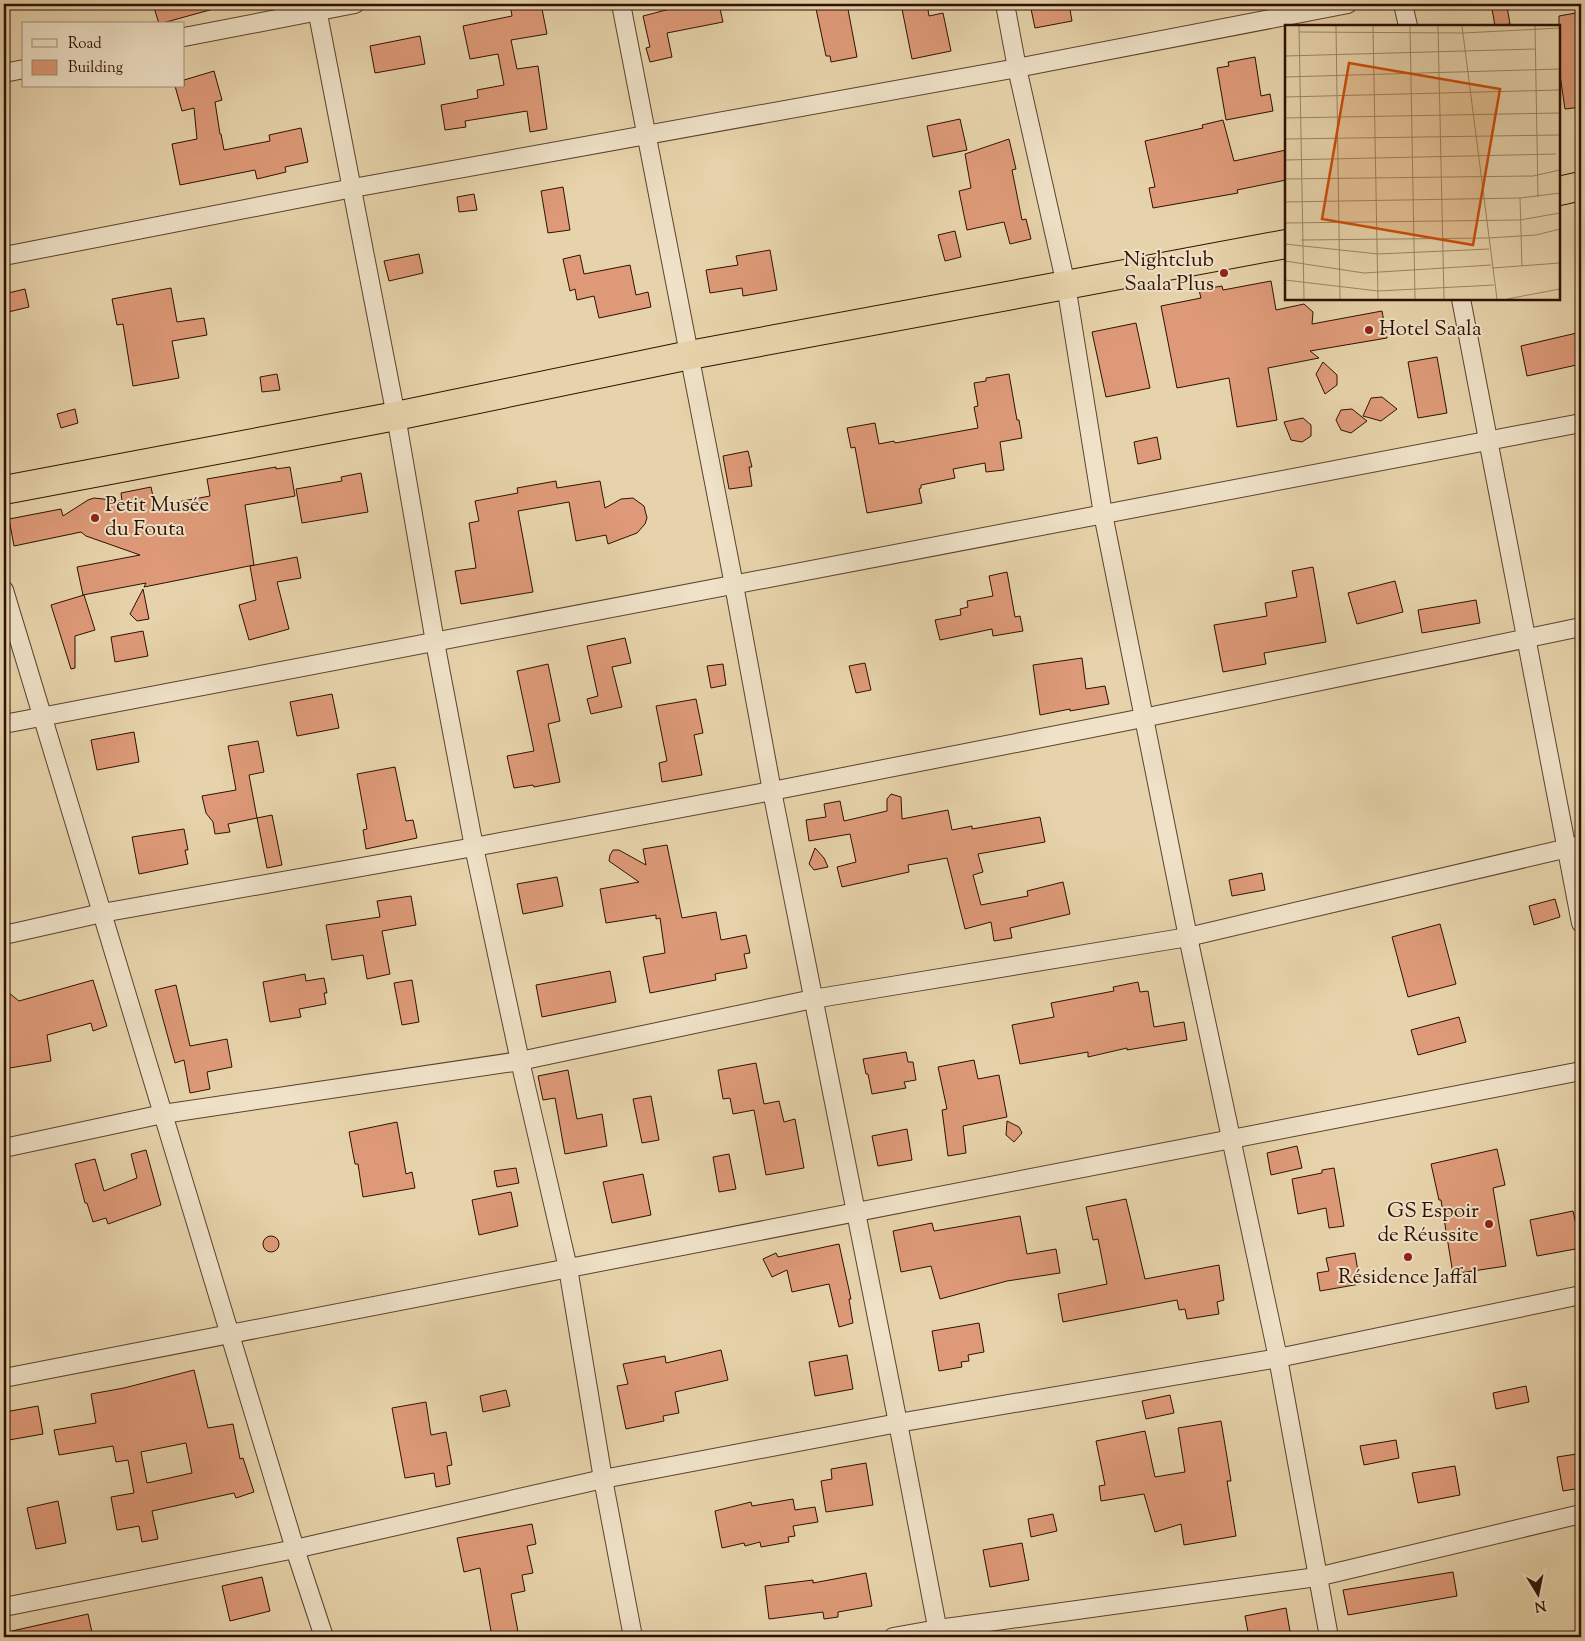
<svg xmlns="http://www.w3.org/2000/svg" width="1585" height="1641" viewBox="0 0 1585 1641" font-family="'Sorts Mill Goudy',serif">
<style>
.building{fill:#de9a78;stroke:#2f1002;fill-rule:evenodd}
.lines{fill:none;stroke-linecap:round;stroke-linejoin:round}
.street-casing{stroke:#5d412c;stroke-width:20}
.highway-casing{stroke:#2f1002;stroke-width:30}
.street{stroke:#efe2c8;stroke-width:18}
.highway{stroke:#e7d3ab;stroke-width:28}
.poi-dot{fill:#8f2418;stroke:#efe2c8;stroke-width:2}
.labels{text-anchor:middle;dominant-baseline:central;stroke-width:4;stroke-linejoin:round;paint-order:stroke}
.poi-label{font-size:21px;fill:#2f1002;stroke:#efe2c8;text-anchor:end}
.inset-road{fill:none;stroke:#9d8567;stroke-width:1}
.view{fill:#cc4e0a;fill-opacity:0.15;stroke:#cc4e0a;stroke-width:2.5}
.inset-edge{fill:none;stroke:#2f1002;stroke-width:2.5}
</style>
<rect width="100%" height="100%" fill="#e7d3ab"/>
<filter id="stains"><feTurbulence type="fractalNoise" baseFrequency=".004" numOctaves="4"/><feColorMatrix values="0 0 0 0 .2 0 0 0 0 .09 0 0 0 0 .02 0 0 0 .5 -.17"/></filter>
<radialGradient id="worn" r=".72"><stop offset=".6" stop-color="#630" stop-opacity="0"/><stop offset="1" stop-color="#630" stop-opacity=".3"/></radialGradient>
<g class="building">
<polygon points="153,4 217,4 217,8 159,24"/>
<polygon points="510,4 541,4 547,34 511,40 517,69 538,66 547,129 530,132 527,111 465,121 466,127 445,130 441,105 478,98 477,90 504,85 498,54 470,59 463,26 512,16"/>
<polygon points="668,4 719,4 723,22 667,33 672,57 650,62 646,48 650,47 643,16 670,9"/>
<polygon points="815,4 847,4 857,57 831,62 830,56 826,56"/>
<polygon points="901,4 927,4 929,16 943,13 951,51 912,59"/>
<polygon points="1030,4 1069,4 1072,21 1035,28"/>
<polygon points="1507,7 1510,24 1495,26 1492,9"/>
<polygon points="1581,12 1581,68 1577,70 1581,107 1565,109 1559,68 1559,16"/>
<polygon points="420,36 425,64 375,73 370,46"/>
<polygon points="1255,57 1261,96 1270,94 1273,111 1226,120 1217,68 1229,66 1228,62"/>
<polygon points="214,71 222,100 215,102 220,134 221,134 224,150 270,141 269,135 301,128 308,162 285,167 286,172 257,179 255,170 180,185 172,144 197,139 194,108 182,111 175,86 184,86 184,80"/>
<polygon points="960,119 967,150 933,157 927,126"/>
<polygon points="1223,120 1234,161 1286,150 1286,180 1237,190 1238,193 1153,208 1149,188 1155,187 1145,141 1203,128 1202,125"/>
<polygon points="1009,139 1016,169 1012,170 1022,220 1026,219 1031,239 1010,244 1004,222 967,230 959,191 971,188 965,154"/>
<polygon points="563,187 570,230 548,233 541,191"/>
<polygon points="474,194 477,210 459,212 457,197"/>
<polygon points="955,231 961,257 945,261 938,235"/>
<polygon points="770,250 777,290 743,296 742,288 710,293 706,270 738,265 736,256"/>
<polygon points="419,254 423,273 389,281 384,261"/>
<polygon points="580,255 584,274 630,265 636,295 648,292 651,307 599,318 594,296 577,300 575,289 570,291 563,259"/>
<polygon points="1271,281 1276,310 1304,304 1313,312 1312,324 1382,311 1387,338 1310,351 1319,358 1268,368 1277,420 1237,427 1229,378 1177,388 1161,306 1201,298 1199,290 1222,286 1223,290"/>
<polygon points="171,288 177,322 204,318 207,335 172,341 179,378 133,386 123,324 117,325 112,299"/>
<polygon points="25,289 29,307 4,313 4,294"/>
<polygon points="1136,323 1150,388 1106,397 1092,332"/>
<polygon points="1581,332 1581,364 1527,376 1521,346"/>
<polygon points="1437,357 1447,413 1418,418 1408,362"/>
<polygon points="1323,362 1337,375 1337,385 1325,394 1316,374"/>
<polygon points="277,374 280,390 262,392 260,377"/>
<polygon points="1009,374 1017,420 1019,420 1022,438 1000,442 1004,470 986,472 985,463 953,469 955,478 921,485 921,488 919,489 922,503 867,513 855,447 851,448 847,428 875,423 879,444 894,441 895,443 978,428 974,407 978,406 974,383 986,381 986,378"/>
<polygon points="1382,397 1397,409 1381,421 1363,416 1371,398"/>
<polygon points="75,409 78,423 61,428 57,414"/>
<polygon points="1352,409 1367,421 1351,433 1341,430 1336,420 1341,410"/>
<polygon points="1303,418 1311,425 1311,436 1302,442 1291,440 1284,422"/>
<polygon points="1157,437 1161,459 1138,464 1134,442"/>
<polygon points="748,451 752,467 749,467 752,486 729,489 723,456"/>
<polygon points="276,467 276,469 290,467 295,496 245,505 254,565 144,587 146,583 83,595 77,567 140,555 86,536 81,532 14,546 9,519 61,509 63,516 88,500 94,498 122,501 121,493 151,487 155,506 210,496 207,479"/>
<polygon points="361,473 368,512 302,523 296,489 342,481 341,477"/>
<polygon points="556,481 557,488 600,481 605,508 621,499 633,498 644,506 647,518 645,524 637,533 608,544 606,535 576,541 569,502 518,511 533,592 461,604 455,571 476,568 469,523 479,521 475,501 518,493 517,488"/>
<polygon points="297,557 301,578 277,582 289,629 249,640 239,605 256,600 250,566"/>
<polygon points="1313,567 1326,642 1264,653 1266,664 1223,672 1214,625 1267,616 1265,603 1297,597 1292,571"/>
<polygon points="1007,572 1015,617 1020,616 1023,631 993,636 992,629 940,640 935,620 961,615 960,609 968,607 967,601 993,596 989,576"/>
<polygon points="1395,581 1403,612 1357,624 1348,593"/>
<polygon points="143,589 149,619 137,621 130,614"/>
<polygon points="84,595 95,630 75,636 75,668 71,669 51,605"/>
<polygon points="1476,600 1480,623 1422,633 1418,610"/>
<polygon points="143,631 148,656 115,662 111,637"/>
<polygon points="625,638 631,663 612,667 622,707 591,714 587,699 598,696 587,646"/>
<polygon points="1082,658 1086,689 1105,686 1109,704 1070,711 1070,709 1040,715 1033,665"/>
<polygon points="865,663 871,690 856,693 849,666"/>
<polygon points="548,664 560,721 548,724 560,782 534,787 533,785 514,788 507,756 534,751 517,671"/>
<polygon points="723,664 726,685 711,688 707,666"/>
<polygon points="332,694 339,728 297,736 290,702"/>
<polygon points="696,699 703,733 694,735 702,775 662,782 659,763 667,761 656,706"/>
<polygon points="134,732 139,762 97,770 91,740"/>
<polygon points="258,741 264,772 249,775 257,818 272,815 282,865 267,868 257,818 228,824 230,832 215,834 213,822 206,813 202,796 236,790 228,746"/>
<polygon points="395,767 406,821 413,820 417,838 366,849 363,830 367,829 357,774"/>
<polygon points="891,794 901,797 902,819 948,810 952,830 972,826 972,829 1040,817 1045,842 978,854 983,872 973,875 981,905 1028,896 1027,891 1063,882 1070,914 1010,928 1012,938 994,941 991,922 965,929 947,858 908,865 909,872 842,887 837,867 856,862 850,834 809,841 806,820 826,817 824,804 840,801 844,821 887,811 887,799"/>
<polygon points="184,829 188,850 185,850 188,864 139,874 132,837"/>
<polygon points="667,845 682,918 716,912 721,940 746,935 750,953 744,954 747,968 715,974 716,980 650,993 643,957 665,953 660,918 656,919 656,915 606,923 600,889 639,882 609,861 610,855 613,850 619,850 646,865 643,849"/>
<polygon points="815,848 824,858 828,867 814,870 809,864"/>
<polygon points="1262,873 1265,890 1232,896 1229,880"/>
<polygon points="557,877 563,906 523,914 517,884"/>
<polygon points="411,896 416,925 382,931 390,974 367,979 363,955 332,960 326,925 380,917 377,901"/>
<polygon points="1555,899 1560,917 1534,925 1529,906"/>
<polygon points="1440,924 1456,984 1408,997 1392,937"/>
<polygon points="610,971 616,1002 542,1017 536,985"/>
<polygon points="305,974 306,981 324,978 327,993 324,993 326,1004 299,1009 301,1017 270,1022 263,982"/>
<polygon points="93,980 107,1026 93,1031 91,1023 47,1035 51,1061 4,1069 4,989 19,1001"/>
<polygon points="412,980 419,1022 402,1025 394,983"/>
<polygon points="1138,982 1140,992 1148,991 1154,1027 1184,1022 1187,1040 1127,1050 1127,1048 1088,1057 1088,1052 1020,1064 1012,1025 1054,1017 1051,1003 1114,991 1113,987"/>
<polygon points="176,985 190,1046 227,1039 232,1067 207,1072 210,1089 190,1093 184,1060 175,1063 155,990"/>
<polygon points="1459,1017 1466,1042 1418,1055 1411,1030"/>
<polygon points="906,1052 908,1062 913,1062 916,1080 904,1082 906,1088 872,1094 868,1074 866,1074 863,1059"/>
<polygon points="974,1060 978,1079 999,1075 1007,1117 963,1126 966,1153 948,1156 942,1110 947,1109 938,1067"/>
<polygon points="756,1063 764,1104 779,1101 784,1122 795,1119 804,1168 766,1175 754,1110 733,1114 730,1098 723,1099 718,1070"/>
<polygon points="568,1070 577,1119 602,1114 607,1146 565,1154 555,1098 543,1100 538,1076"/>
<polygon points="651,1096 659,1140 642,1143 633,1099"/>
<polygon points="1007,1121 1019,1127 1022,1133 1014,1142 1006,1135"/>
<polygon points="397,1122 406,1174 412,1172 415,1188 363,1197 358,1164 355,1164 349,1132"/>
<polygon points="907,1129 912,1160 878,1166 872,1136"/>
<polygon points="1297,1146 1302,1168 1271,1175 1267,1153"/>
<polygon points="1497,1149 1505,1185 1493,1188 1506,1266 1453,1274 1441,1200 1439,1200 1431,1164"/>
<polygon points="146,1150 161,1205 108,1224 106,1218 93,1222 87,1203 85,1203 75,1164 95,1159 104,1191 137,1178 131,1154"/>
<polygon points="729,1154 736,1189 719,1192 713,1157"/>
<polygon points="516,1168 519,1183 497,1187 494,1171"/>
<polygon points="1334,1168 1344,1226 1329,1228 1326,1208 1298,1214 1292,1179 1322,1173 1322,1170"/>
<polygon points="643,1174 651,1215 612,1223 603,1182"/>
<polygon points="511,1192 518,1226 479,1235 472,1200"/>
<polygon points="1126,1199 1145,1279 1219,1265 1224,1300 1217,1302 1219,1314 1187,1319 1185,1309 1179,1310 1177,1300 1063,1322 1058,1294 1107,1284 1098,1239 1093,1240 1086,1207"/>
<polygon points="1573,1211 1581,1248 1537,1256 1530,1220"/>
<polygon points="1020,1216 1027,1254 1056,1249 1060,1273 1007,1281 940,1299 931,1266 901,1272 893,1231 932,1223 934,1231"/>
<circle cx="271" cy="1244" r="8"/>
<polygon points="839,1244 851,1299 849,1299 853,1323 839,1327 829,1284 792,1292 787,1270 772,1277 763,1259 776,1253 778,1257"/>
<polygon points="1355,1253 1360,1284 1320,1291 1317,1273 1329,1271 1326,1258"/>
<polygon points="979,1323 984,1352 968,1355 969,1361 961,1362 962,1367 939,1371 932,1331"/>
<polygon points="721,1350 728,1380 675,1392 679,1413 663,1416 664,1421 626,1429 617,1386 628,1384 623,1364 665,1356 666,1363"/>
<polygon points="847,1355 853,1389 815,1396 809,1362"/>
<path d="M194,1370l14,58 25,-4 7,35 3,-1 11,34 -18,6 -2,-5 -82,18 6,28 -16,3 -3,-16 -22,4 -6,-33 23,-4 -6,-33 -12,2 -3,-16 -54,9 -5,-25 42,-7 -5,-29 33,-6zM186,1443l6,30 -45,10 -6,-31z"/>
<polygon points="1526,1386 1529,1402 1496,1409 1493,1393"/>
<polygon points="506,1390 510,1406 483,1412 480,1396"/>
<polygon points="1170,1395 1174,1413 1146,1419 1142,1401"/>
<polygon points="426,1402 431,1435 446,1432 452,1465 447,1466 450,1484 436,1487 434,1473 405,1478 392,1408"/>
<polygon points="38,1406 43,1434 9,1440 5,1412"/>
<polygon points="1221,1421 1231,1481 1227,1481 1236,1536 1184,1545 1181,1524 1155,1532 1144,1494 1101,1501 1099,1486 1105,1485 1096,1441 1145,1431 1155,1477 1185,1472 1178,1428"/>
<polygon points="1396,1440 1399,1458 1364,1465 1360,1446"/>
<polygon points="1577,1454 1581,1488 1563,1491 1557,1457"/>
<polygon points="866,1463 873,1505 826,1512 821,1481 832,1479 831,1469"/>
<polygon points="1455,1466 1460,1495 1418,1503 1412,1473"/>
<polygon points="793,1499 795,1510 815,1507 818,1522 793,1526 795,1536 788,1537 789,1542 761,1547 760,1542 745,1546 744,1543 722,1548 715,1511 751,1502 752,1506"/>
<polygon points="58,1501 66,1543 36,1549 27,1508"/>
<polygon points="1053,1514 1057,1531 1031,1537 1028,1519"/>
<polygon points="532,1524 536,1544 527,1546 533,1573 522,1575 525,1591 511,1594 519,1637 492,1637 480,1568 464,1572 457,1538"/>
<polygon points="1022,1543 1029,1580 990,1587 983,1550"/>
<polygon points="1453,1572 1457,1596 1348,1615 1343,1590"/>
<polygon points="866,1573 872,1606 838,1612 838,1617 824,1619 823,1612 769,1619 765,1586 813,1580 813,1583"/>
<polygon points="262,1577 270,1611 230,1621 222,1586"/>
<polygon points="1286,1608 1291,1637 1249,1637 1245,1616"/>
<polygon points="88,1614 93,1637 12,1637 12,1631"/>
</g>
<g class="lines">
<defs>
<g id="street">
<polyline points="316,4 396,416 435,642 474,847 520,1061 568,1268 603,1479 633,1637"/>
<polyline points="621,4 734,585 772,791 898,1423 939,1637"/>
<polyline points="1005,4 1017,68 1066,285 1103,514 1188,937 1278,1358 1329,1637"/>
<polyline points="1403,4 1408,26"/>
<polyline points="184,37 355,4"/>
<polyline points="4,73 24,69"/>
<polyline points="4,256 353,188 1017,68 1348,4"/>
<polyline points="1461,299 1581,923"/>
<polyline points="4,590 295,1549 324,1637"/>
<polyline points="4,724 1581,423"/>
<polyline points="4,935 102,913 474,847 772,791 1143,718 1581,627"/>
<polyline points="4,1148 163,1114 520,1061 813,999 1188,937 1581,845"/>
<polyline points="4,1378 1581,1071"/>
<polyline points="4,1607 295,1549 603,1479 898,1423 1278,1358 1581,1295"/>
<polyline points="893,1637 938,1629 1317,1577 1581,1514"/>
</g>
<g id="highway">
<polyline points="1559,191 1581,186"/>
<polyline points="4,490 396,416 690,355 1286,244"/>
</g>
</defs>
<use href="#street" class="street-casing"/>
<use href="#highway" class="highway-casing"/>
<use href="#street" class="street"/>
<use href="#highway" class="highway"/>
</g>
<g class="poi-dot">
<circle cx="1224" cy="273" r="5"/>
<circle cx="1369" cy="330" r="5"/>
<circle cx="95" cy="518" r="5"/>
<circle cx="1489" cy="1224" r="5"/>
<circle cx="1408" cy="1257" r="5"/>
</g>
<g class="labels">
<g class="poi-label">
<text x="1214" y="261">Nightclub<tspan x="1214" dy="24">Saala Plus</tspan></text>
<text x="1379" y="330" text-anchor="start">Hotel Saala</text>
<text x="105" y="506" text-anchor="start">Petit Musée<tspan x="105" dy="24">du Fouta</tspan></text>
<text x="1479" y="1212">GS Espoir<tspan x="1479" dy="24">de Réussite</tspan></text>
<text x="1408" y="1278" text-anchor="middle">Résidence Jaffal</text>
</g>
</g>
<g transform="translate(1285 25)">
<rect width="275" height="275" fill="#e7d3ab"/>
<path class="inset-road" d="M14,1l5,273M51,1l4,273M88,1l5,273M125,1l5,273M153,1l6,273M177,1l35,273M250,1l3,171M14,7l164,1 97,-5M0,31l250,-7M0,52l275,-8M0,72l275,-7M0,93l275,-5M0,114l275,-4M0,135l271,-6M0,154l248,-3 27,-6M235,173l2,68M0,177l235,-4 40,-5M0,198l235,-3 40,-7M16,215l187,-2 48,-3 24,-6M0,219l93,10 111,-5M0,236l79,12 127,-8M207,243l68,-5M0,255l93,11 116,-6M222,274l53,-10"/>
<path class="view" d="M64,38l151,26 -27,156 -151,-26z"/>
<rect width="275" height="275" class="inset-edge"/>
</g>
<rect width="1585" height="1641" fill="none" stroke="#e7d3ab" stroke-width="20"/>
<rect x="5" y="5" width="1575" height="1631" fill="none" stroke="#2f1002" stroke-width="2.5"/>
<rect x="10" y="10" width="1565" height="1621" fill="none" stroke="#2f1002"/>
<rect x="22" y="22" width="162" height="65" fill="#efe2c8" stroke="#a28e79"/>
<rect x="32" y="39" width="25" height="8" fill="#efe2c8" stroke="#a28e79"/>
<text x="68" y="48" font-size="15" fill="#2f1002">Road</text>
<rect x="32" y="60" width="25" height="15" fill="#de9a78" stroke="#a28e79"/>
<text x="68" y="72" font-size="15" fill="#2f1002">Building</text>
<g transform="translate(1538 1594) rotate(170)" stroke="#efe2c8" stroke-width="4" paint-order="stroke">
<path d="M0-4L9 19L0 12L-9 19Z" fill="#2f1002"/>
<text y="-8" font-size="14" font-weight="bold" text-anchor="middle" fill="#2f1002">N</text>
</g>
<rect width="100%" height="100%" filter="url(#stains)"/>
<rect width="100%" height="100%" fill="url(#worn)"/>
</svg>
